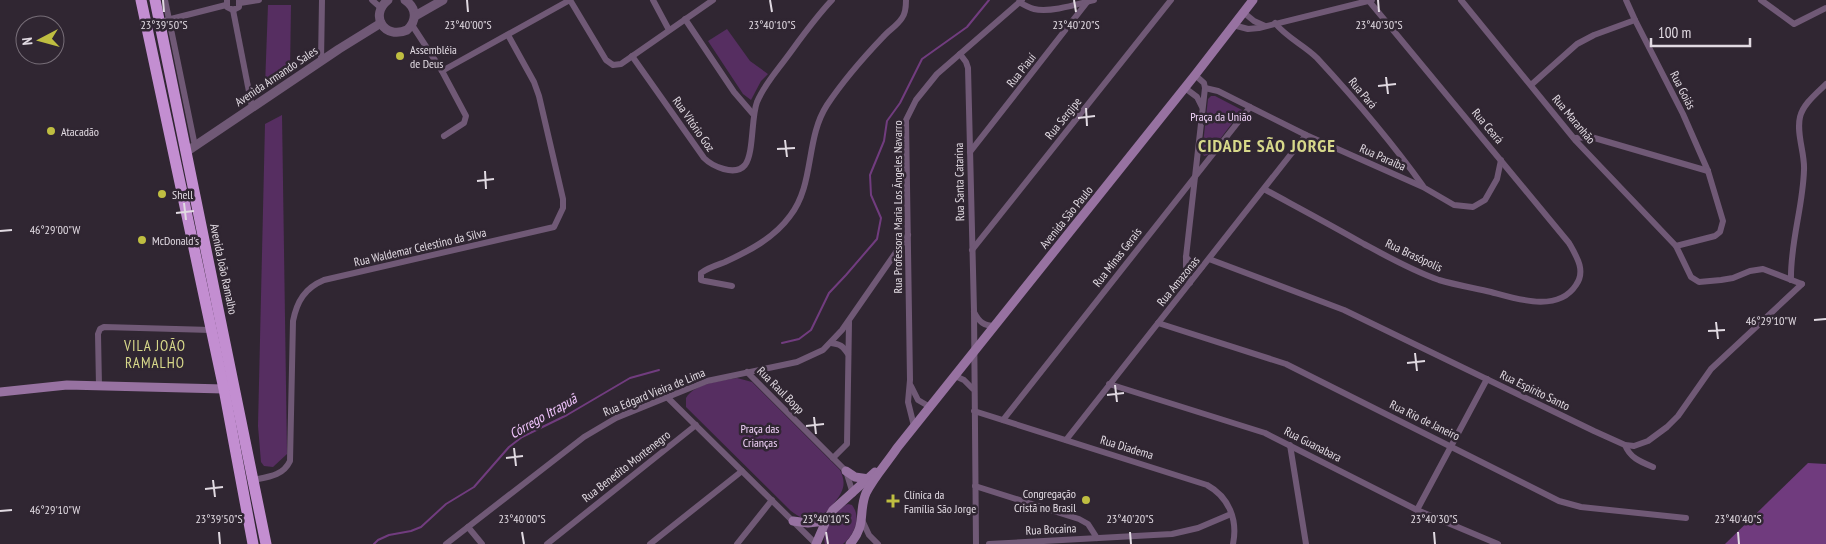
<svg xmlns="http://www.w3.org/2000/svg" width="1826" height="544" viewBox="0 0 1826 544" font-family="'PT Sans Narrow',sans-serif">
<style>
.green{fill:#562e61}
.forest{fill:#703b7e}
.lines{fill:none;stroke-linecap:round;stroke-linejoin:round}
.stream{stroke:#713c7f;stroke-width:2}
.minor{stroke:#705976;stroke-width:6}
.tertiary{stroke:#705976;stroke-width:9}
.secondary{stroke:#9772a1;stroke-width:9}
.trunk{stroke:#c38ed1;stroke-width:11}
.ticks{fill:none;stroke:#e1dae2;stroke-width:2}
.poi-dot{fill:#bfbe41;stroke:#302632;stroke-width:2}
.labels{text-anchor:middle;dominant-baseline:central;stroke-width:5;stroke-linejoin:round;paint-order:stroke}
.poi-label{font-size:12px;fill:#e1dae2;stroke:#302632;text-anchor:start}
.street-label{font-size:12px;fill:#e1dae2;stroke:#302632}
.park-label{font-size:12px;fill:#f2d4fa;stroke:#302632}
.water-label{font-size:14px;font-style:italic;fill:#f3c6ff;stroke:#302632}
.quarter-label{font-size:15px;letter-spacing:1px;fill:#d7d88a;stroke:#302632}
.district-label{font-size:18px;font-weight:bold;letter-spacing:1px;fill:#d7d88a;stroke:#302632}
.ticks-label{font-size:12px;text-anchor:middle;fill:#e1dae2;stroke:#302632;stroke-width:5;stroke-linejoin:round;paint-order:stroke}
</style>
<rect width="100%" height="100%" fill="#302632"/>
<g class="green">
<polygon points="268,5 291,5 290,71 265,86"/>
<polygon points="727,29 750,61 768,74 761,81 751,100 743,94 708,41"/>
<polygon points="1211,96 1215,96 1242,110 1208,155 1204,156 1202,153 1208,99"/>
<polygon points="282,115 287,454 273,467 264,466 261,462 258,426 265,124"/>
<path d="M737,378l15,4 88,88c7,14 3,22 -6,33 -14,17 -24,23 -43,8l-105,-104v-9c9,-15 35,-17 51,-20z"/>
<path d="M848,504l4,1c10,13 2,30 -9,39h-18c-4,-13 11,-35 23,-40z"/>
</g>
<polygon class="forest" points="1808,463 1826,464 1826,544 1725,544"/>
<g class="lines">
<g class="stream">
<polyline points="782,343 799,339 811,330 829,293 846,275 877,239 881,218 871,195 870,175 884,141 887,121 900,103 922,59 967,27 989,0"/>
<polyline points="374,544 378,540 389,535 411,531 421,527 446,504 474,487 509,447 522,437 567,415 630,378 659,370"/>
</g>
<g class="minor">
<polyline points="165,0 195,146"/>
<polyline points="227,0 227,7 233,10 239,7 239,0"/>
<polyline points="372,0 381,8"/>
<polyline points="570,0 606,60 613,65 621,64 713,0"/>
<polyline points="653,0 669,30"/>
<polyline points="1461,0 1576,141 1676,246 1691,277 1699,282 1721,280 1733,278 1750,271 1763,269 1802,284"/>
<polyline points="1626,0 1635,20 1683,114 1708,171 1723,221 1720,232 1715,236 1676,246"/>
<polyline points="1761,0 1794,24 1826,8"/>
<path d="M1019,2c5,3 10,6 15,7 16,4 44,-5 60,-9"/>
<polyline points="240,3 259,0"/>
<polyline points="233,10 252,107"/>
<polyline points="1243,12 1254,21 1265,26"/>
<polyline points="685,19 734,92 753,114"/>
<polyline points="167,20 226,5"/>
<path d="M1275,23c12,15 29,22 42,35 37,40 74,83 106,128"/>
<polyline points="412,25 442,71 466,116 464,123 444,136"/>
<polyline points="1233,25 1248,29 1259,28 1372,0"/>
<polyline points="960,54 966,62 968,68 974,311 976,544"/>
<path d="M632,56l72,102c8,8 31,19 41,7 9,-12 6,-47 12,-63 7,-17 19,-30 30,-45 14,-19 28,-39 45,-57"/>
<polyline points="321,61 322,0"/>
<polyline points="442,71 570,0"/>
<polyline points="1531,85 1577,44 1594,35 1635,20"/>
<polyline points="1185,88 1197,97 1202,107"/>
<polyline points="1205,88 1218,91 1306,135 1423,187 1454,205 1473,207 1485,200 1497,179 1501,160"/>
<polyline points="1575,138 1591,137 1708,171"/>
<polyline points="970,152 1088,1"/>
<path d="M1264,189c33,18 67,36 100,55 24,13 49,27 75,36 17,5 35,8 52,12 26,7 67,21 85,-7 10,-14 1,-28 -7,-42l-200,-242"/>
<polyline points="972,250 1171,0"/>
<polyline points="1186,257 1192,264 1202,267"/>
<polyline points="1209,259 1344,310 1594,431 1625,445 1634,446 1648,441 1667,427 1678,416 1711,369 1802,284"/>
<path d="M1791,280c-1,-37 12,-73 13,-110 1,-17 -8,-36 -4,-53 3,-13 17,-24 26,-33"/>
<polyline points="1190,283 1186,268 1186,257 1205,88 1204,83 1195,75"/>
<path d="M732,286l-27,-5 -4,-1v-7c6,-5 16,-8 24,-11 24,-11 49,-24 65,-46 25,-32 15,-77 37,-111 16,-24 36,-47 56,-68 6,-7 14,-11 19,-19 4,-5 4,-12 4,-18"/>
<path d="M974,312c5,10 10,14 21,14"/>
<polyline points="1158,323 1286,364 1559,501 1581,507 1686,518"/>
<path d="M831,343c9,1 12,3 17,11"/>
<polyline points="747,372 846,471 853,494"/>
<polyline points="955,376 964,380 973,389"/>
<polyline points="1109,384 1265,433 1417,510 1498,544"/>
<polyline points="99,386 98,334 100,329 104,327 211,330"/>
<polyline points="911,386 918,400 930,407"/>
<polyline points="668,398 816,544"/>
<path d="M974,411l233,74c22,12 31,35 26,59"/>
<polyline points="1003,420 1250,107"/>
<polyline points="914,426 908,402 910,380 906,120 916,100 937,74 1022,0"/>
<polyline points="1066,440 1306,135"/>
<polyline points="1290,445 1306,544"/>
<path d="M1625,445c5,13 16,17 28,22"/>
<polyline points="833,458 847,444 849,322"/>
<path d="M253,480c15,-3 30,-4 37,-19l3,-140c4,-20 12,-33 31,-41l230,-53 9,-19v-9l-24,-103 -5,-14 -26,-47"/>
<polyline points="975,486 1079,519 1088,524 1097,538"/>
<polyline points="1417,510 1487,379"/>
<polyline points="862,520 869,535 878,544"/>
<polyline points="468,527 482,544"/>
<polyline points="446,544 584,437 616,418 707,381 797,362 823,350 842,330 908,235"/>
<polyline points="547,544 696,425"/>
<polyline points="650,544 742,471"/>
<polyline points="737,544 772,500"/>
<polyline points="989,544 1172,534 1198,528 1231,514"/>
</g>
<g class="tertiary">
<path d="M388,0c-19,15 -4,40 19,30 10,-9 10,-22 -2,-30"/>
<polyline points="415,16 443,0"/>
<polyline points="186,152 339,49 381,23"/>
</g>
<g class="secondary">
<polyline points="0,392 67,385 224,389"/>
<polyline points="846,471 855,477 869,479"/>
<polyline points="793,521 808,523 826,521"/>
<polyline points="816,544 826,521 833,510 875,472"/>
<path d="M850,544c17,-19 8,-32 16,-51 8,-16 21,-30 31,-45l298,-373 58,-75"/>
</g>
<g class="trunk">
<polyline points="141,0 224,389 253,544"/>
<polyline points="155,0 266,544"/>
</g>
</g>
<path class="ticks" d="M163,0l1,12M467,0l1,12M770,0l2,12M1074,0l2,12M1378,0l1,12M1386,77l2,17M1378,86l18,-2M1086,108l1,18M1078,118l17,-2M785,140l2,17M777,149l18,-1M485,171l1,18M477,181l17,-2M184,203l2,17M176,213l18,-2M0,231l12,-1M1814,320l12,-1M1716,322l2,17M1708,331l17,-1M1415,353l2,18M1407,363l18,-2M1115,385l2,17M1107,395l17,-2M814,417l2,17M806,426l18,-2M514,448l2,18M506,458l17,-2M213,480l2,17M205,489l18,-2M0,511l12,-1M219,532l1,12M522,532l2,12M826,532l2,12M1130,532l1,12M1434,532l1,12M1738,532l1,12"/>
<g class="poi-dot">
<circle cx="400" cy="56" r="5"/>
<circle cx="51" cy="131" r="5"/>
<circle cx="162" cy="194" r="5"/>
<circle cx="142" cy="240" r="5"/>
<circle cx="1086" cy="500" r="5"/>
<path d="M890.5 493.5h5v5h5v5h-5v5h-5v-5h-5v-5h5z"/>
</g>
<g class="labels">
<g class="poi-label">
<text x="410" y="49">Assembléia<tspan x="410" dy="14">de Deus</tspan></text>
<text x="61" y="131">Atacadão</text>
<text x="172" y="194">Shell</text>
<text x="152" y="240">McDonald's</text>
<text x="1076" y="493" text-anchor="end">Congregação<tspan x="1076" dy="14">Cristã no Brasil</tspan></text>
<text x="904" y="494">Clínica da<tspan x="904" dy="14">Família São Jorge</tspan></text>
</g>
<g class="street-label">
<text transform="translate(1021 70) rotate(-52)">Rua Piauí</text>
<text transform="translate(276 76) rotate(-34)">Avenida Armando Sales</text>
<text transform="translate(1683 90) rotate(63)">Rua Goiás</text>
<text transform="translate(1363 93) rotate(50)">Rua Pará</text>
<text transform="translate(1063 118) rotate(-51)">Rua Sergipe</text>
<text transform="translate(1574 119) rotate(50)">Rua Maranhão</text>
<text transform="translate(694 124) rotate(55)">Rua Vitório Goz</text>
<text transform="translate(1488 126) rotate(50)">Rua Ceará</text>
<text transform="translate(1383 157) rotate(24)">Rua Paraíba</text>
<text transform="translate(959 182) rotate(-91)">Rua Santa Catarina</text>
<text transform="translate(897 207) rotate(-90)">Rua Professora Maria Los Ângeles Navarro</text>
<text transform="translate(1066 217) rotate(-51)">Avenida São Paulo</text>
<text transform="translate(420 247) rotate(-13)">Rua Waldemar Celestino da Silva</text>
<text transform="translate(1414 255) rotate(25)">Rua Brasópolis</text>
<text transform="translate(1117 257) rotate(-52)">Rua Minas Gerais</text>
<text transform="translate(224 269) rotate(78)">Avenida João Ramalho</text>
<text transform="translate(1178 281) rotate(-51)">Rua Amazonas</text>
<text transform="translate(781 390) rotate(45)">Rua Raul Bopp</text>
<text transform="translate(1535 390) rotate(26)">Rua Espírito Santo</text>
<text transform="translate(654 392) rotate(-22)">Rua Edgard Vieira de Lima</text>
<text transform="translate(1425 420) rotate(26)">Rua Rio de Janeiro</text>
<text transform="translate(1313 444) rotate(27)">Rua Guanabara</text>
<text transform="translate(1127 447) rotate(17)">Rua Diadema</text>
<text transform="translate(626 466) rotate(-38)">Rua Benedito Montenegro</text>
<text transform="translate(1051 529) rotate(-3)">Rua Bocaina</text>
</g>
<g class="park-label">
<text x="1221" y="116">Praça da União</text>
<text x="760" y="428">Praça das<tspan x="760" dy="14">Crianças</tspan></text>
</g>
<g class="water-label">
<text transform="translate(543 416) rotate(-30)">Córrego Itrapuã</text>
</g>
<g class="quarter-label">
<text x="155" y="345">VILA JOÃO<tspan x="155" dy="17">RAMALHO</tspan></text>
</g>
<g class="district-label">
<text x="1267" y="145">CIDADE SÃO JORGE</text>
</g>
</g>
<g class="ticks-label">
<text x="164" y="29">23°39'50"S</text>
<text x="468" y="29">23°40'00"S</text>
<text x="772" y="29">23°40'10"S</text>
<text x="1076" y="29">23°40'20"S</text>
<text x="1379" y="29">23°40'30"S</text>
<text x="55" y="234">46°29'00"W</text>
<text x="1771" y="325">46°29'10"W</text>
<text x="55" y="514">46°29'10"W</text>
<text x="219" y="523">23°39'50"S</text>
<text x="522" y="523">23°40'00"S</text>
<text x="826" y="523">23°40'10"S</text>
<text x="1130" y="523">23°40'20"S</text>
<text x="1434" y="523">23°40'30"S</text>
<text x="1738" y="523">23°40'40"S</text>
</g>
<g transform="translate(40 40) rotate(264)"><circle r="24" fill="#302632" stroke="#776e78"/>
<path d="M0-4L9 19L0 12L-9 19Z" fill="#bfbe41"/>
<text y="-8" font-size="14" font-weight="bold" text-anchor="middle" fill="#e1dae2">N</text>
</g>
<path d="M1651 38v8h99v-8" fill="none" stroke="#e1dae2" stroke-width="2.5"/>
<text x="1658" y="38" font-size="15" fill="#e1dae2" stroke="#302632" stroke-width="4" paint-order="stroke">100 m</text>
</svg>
